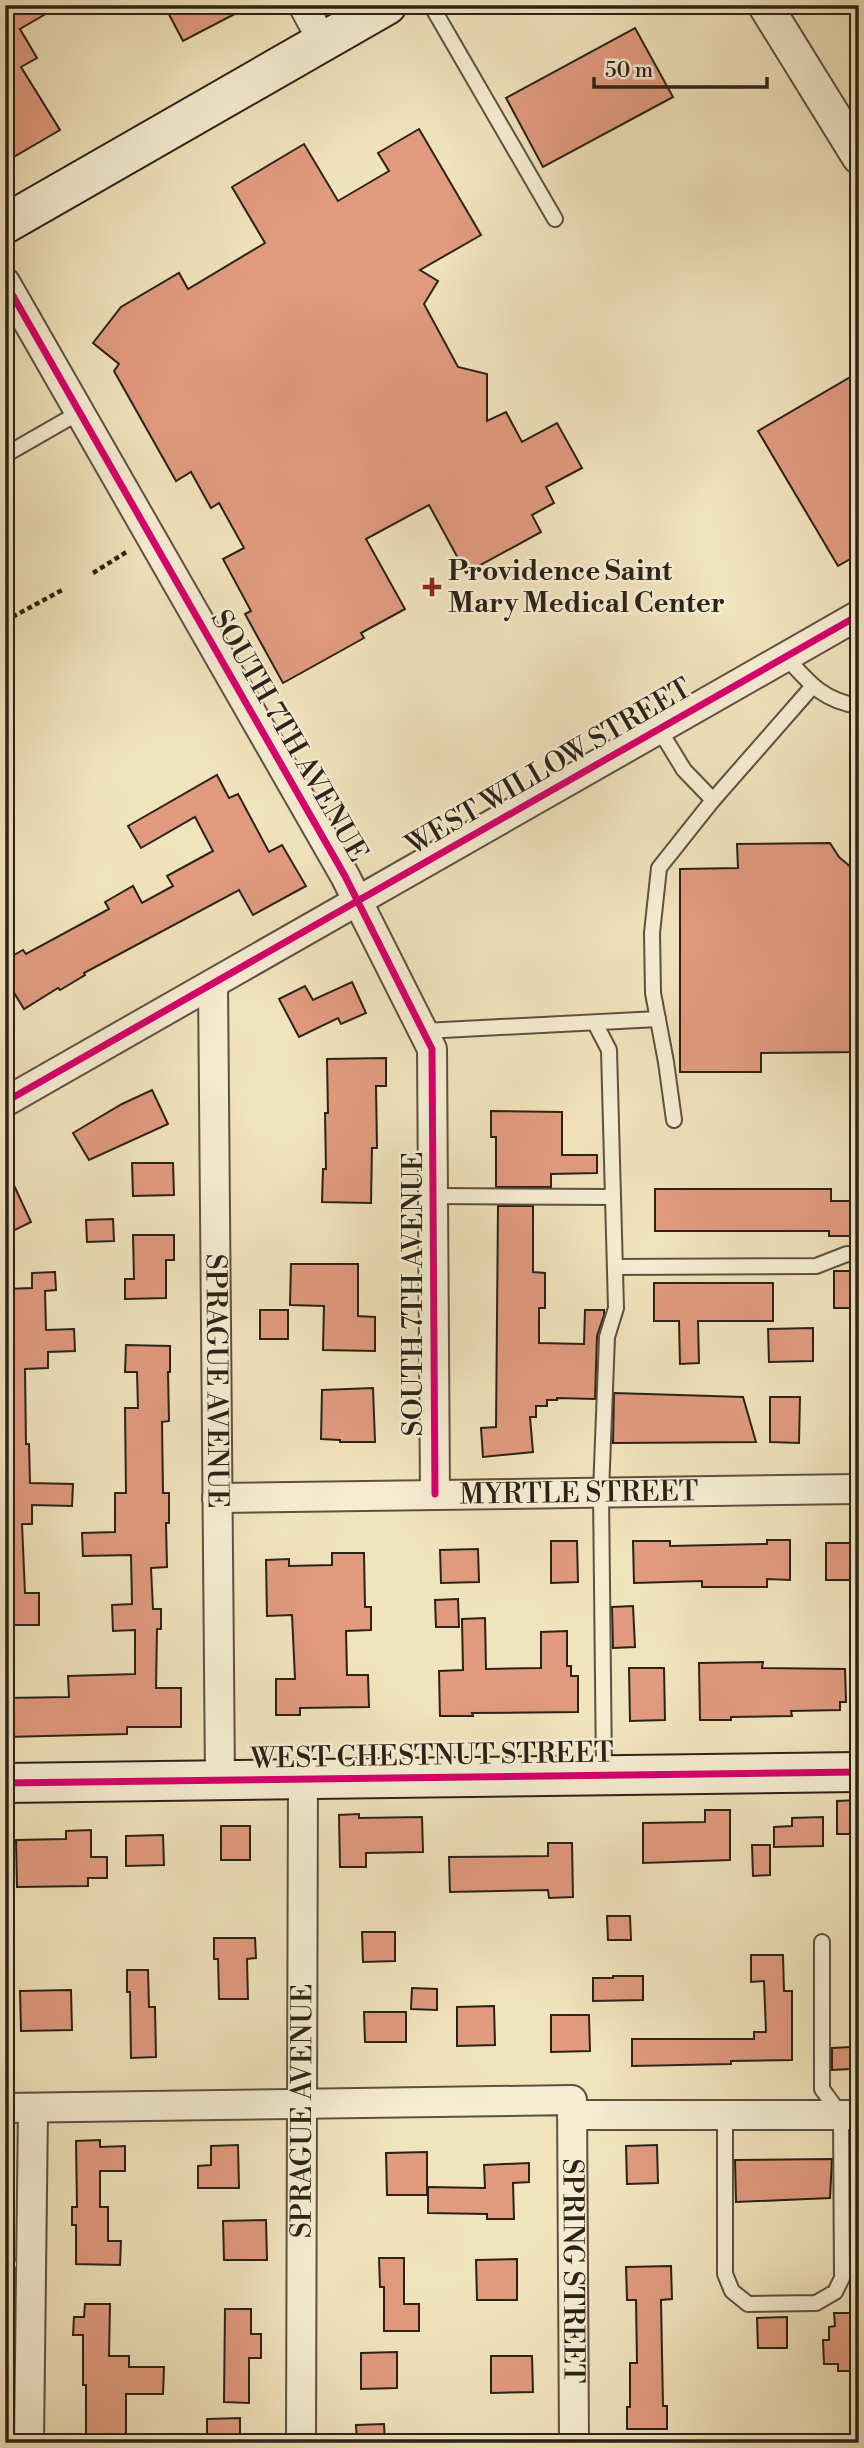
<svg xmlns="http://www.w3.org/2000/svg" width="864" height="2448" viewBox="0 0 864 2448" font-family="'Libre Bodoni',serif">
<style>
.building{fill:#e19b7f;stroke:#2b2218;stroke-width:2}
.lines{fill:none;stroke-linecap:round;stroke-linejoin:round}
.service-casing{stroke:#5c5241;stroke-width:18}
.minor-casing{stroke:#5c5241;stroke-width:32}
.tertiary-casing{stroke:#5c5241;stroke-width:37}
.secondary-casing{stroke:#2b2218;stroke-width:42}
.path{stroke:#2b2218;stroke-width:4.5;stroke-dasharray:5 3.5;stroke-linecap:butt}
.service{stroke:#f6edd3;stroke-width:14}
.minor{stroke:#f6edd3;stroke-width:28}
.tertiary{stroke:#f6edd3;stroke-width:33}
.secondary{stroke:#f6edd3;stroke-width:38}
.cycleway-casing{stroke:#f6edd3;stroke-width:11}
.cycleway{stroke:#d6006c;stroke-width:7}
.poi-dot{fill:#8f2418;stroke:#f6edd3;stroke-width:2.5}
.labels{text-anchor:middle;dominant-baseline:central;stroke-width:5;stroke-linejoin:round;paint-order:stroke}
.poi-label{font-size:28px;font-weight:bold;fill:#2b2218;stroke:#f6edd3;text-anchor:start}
.street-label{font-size:28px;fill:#2b2218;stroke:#f6edd3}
</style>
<rect width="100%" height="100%" fill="#f1e3bc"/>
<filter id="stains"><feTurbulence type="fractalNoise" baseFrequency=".00286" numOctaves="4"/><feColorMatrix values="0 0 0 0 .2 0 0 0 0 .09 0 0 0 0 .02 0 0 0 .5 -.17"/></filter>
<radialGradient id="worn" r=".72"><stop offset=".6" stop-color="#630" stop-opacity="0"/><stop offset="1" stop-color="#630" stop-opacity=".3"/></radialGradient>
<g class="building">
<polygon points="5,5 61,5 20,29 37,58 21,67 60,130 5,162"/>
<polygon points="164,5 252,5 183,41"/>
<polygon points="635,28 673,97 543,167 506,98"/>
<polygon points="419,129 481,235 420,270 438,281 424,304 458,367 487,374 487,421 506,412 522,442 557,423 582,468 546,487 554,503 532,515 541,532 466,573 429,505 366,539 405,609 361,633 364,638 283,683 245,614 251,611 223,559 244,548 219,503 211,508 191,472 176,481 114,371 119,364 93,343 121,307 179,273 188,289 265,243 232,187 304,144 338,201 389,171 378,153"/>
<polygon points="859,372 859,554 838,566 758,431"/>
<polygon points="217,775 229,798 238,794 269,852 282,845 306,886 253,915 239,890 84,973 85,975 60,990 58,988 24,1009 5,978 5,960 23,950 26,954 109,909 105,902 133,886 142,903 173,886 167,876 213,851 195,817 141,848 128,826"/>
<polygon points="830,843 839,857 859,874 859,1052 761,1053 761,1072 680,1072 680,869 738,868 737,844"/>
<polygon points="352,982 366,1013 341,1024 338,1018 299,1037 279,999 305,986 313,1000"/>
<polygon points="386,1058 386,1086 376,1086 377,1148 372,1148 371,1203 322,1202 323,1169 326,1169 325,1113 328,1113 327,1059"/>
<polygon points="152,1090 168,1124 89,1160 73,1133 122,1104"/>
<polygon points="491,1111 562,1112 562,1155 597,1155 597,1173 551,1174 551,1187 496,1187 496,1137 491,1137"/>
<polygon points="132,1163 173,1163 174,1195 133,1196"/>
<polygon points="5,1166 31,1222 13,1231 5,1213"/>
<polygon points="655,1189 831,1189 831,1201 859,1201 859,1236 829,1236 829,1231 655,1231"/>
<polygon points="498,1206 533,1206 533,1272 545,1273 545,1308 539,1308 539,1343 584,1344 585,1310 604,1310 604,1315 597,1336 595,1399 557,1398 557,1400 547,1400 547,1406 536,1406 536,1417 530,1417 533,1452 483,1457 481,1428 496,1427"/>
<polygon points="113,1219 114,1241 87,1242 86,1220"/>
<polygon points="133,1235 174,1235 174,1260 166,1260 166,1298 125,1299 125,1279 134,1279"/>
<polygon points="291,1264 358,1264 358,1316 375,1317 375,1351 323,1350 324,1306 290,1305"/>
<rect x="834" y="1271" width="25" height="37"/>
<polygon points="55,1272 56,1290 45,1291 46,1330 74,1329 75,1351 48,1352 48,1368 25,1369 26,1444 29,1444 30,1483 73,1484 72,1506 32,1505 32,1524 22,1524 25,1593 39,1593 39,1625 5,1625 5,1289 32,1288 32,1273"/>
<polygon points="654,1283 773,1283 773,1321 698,1321 699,1363 680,1364 679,1321 654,1321"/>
<rect x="260" y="1310" width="28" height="29"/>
<polygon points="813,1328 813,1361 769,1362 768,1329"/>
<polygon points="126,1345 170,1346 170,1372 168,1372 169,1421 162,1422 163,1493 169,1493 169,1523 166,1523 167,1567 151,1568 153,1609 161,1609 161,1629 157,1629 156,1688 181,1688 181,1727 127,1727 127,1734 5,1737 5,1698 69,1697 68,1676 135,1674 135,1630 113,1631 112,1605 132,1604 131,1555 83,1556 82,1533 115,1532 115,1493 126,1493 125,1408 138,1408 137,1372 125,1372"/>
<polygon points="373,1388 375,1442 340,1442 340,1440 321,1439 322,1390"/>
<polygon points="614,1393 743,1397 756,1442 613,1443"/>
<polygon points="770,1397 800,1397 799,1443 770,1442"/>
<polygon points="767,1540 790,1540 790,1580 767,1579 767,1587 702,1587 702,1581 634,1583 633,1541 670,1541 670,1546 767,1544"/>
<polygon points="551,1541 577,1541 578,1582 551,1583"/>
<polygon points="826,1543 851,1543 851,1554 859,1554 859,1580 826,1580"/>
<polygon points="478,1549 479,1582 441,1583 440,1550"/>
<polygon points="332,1553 364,1553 365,1607 371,1607 371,1630 346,1631 347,1675 368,1675 369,1707 300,1708 300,1715 276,1715 276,1679 295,1679 292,1615 267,1616 266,1560 289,1559 289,1566 332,1565"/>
<polygon points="458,1599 459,1627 436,1627 435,1600"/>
<polygon points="633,1606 635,1647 613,1648 612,1607"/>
<polygon points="485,1618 486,1669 541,1668 541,1632 567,1631 567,1666 571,1666 571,1676 578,1676 578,1712 472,1713 473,1716 440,1716 439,1671 463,1670 462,1619"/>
<polygon points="763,1662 762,1668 845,1669 846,1702 840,1702 840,1710 791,1711 792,1716 731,1717 731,1720 700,1720 699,1663"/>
<polygon points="629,1668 664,1668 665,1720 630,1721"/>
<polygon points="859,1800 859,1834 837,1834 837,1801"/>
<polygon points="705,1810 730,1810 730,1860 643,1863 643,1823 705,1822"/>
<polygon points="359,1814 359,1818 422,1817 423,1852 366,1853 366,1867 340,1867 339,1815"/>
<polygon points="823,1817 823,1846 774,1847 774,1827 792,1826 792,1818"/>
<rect x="221" y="1826" width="29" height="34"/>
<polygon points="91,1830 91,1857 107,1857 107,1878 88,1878 88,1886 17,1887 16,1840 66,1839 66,1831"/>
<polygon points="163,1835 164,1865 126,1866 126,1836"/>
<polygon points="548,1843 572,1843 573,1897 549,1898 548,1890 450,1892 449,1857 548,1856"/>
<polygon points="752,1845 770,1845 770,1875 753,1876"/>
<polygon points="607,1916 630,1916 631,1940 608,1940"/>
<polygon points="362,1932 395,1932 395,1961 363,1962"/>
<polygon points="214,1938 255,1938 256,1958 247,1959 248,1999 219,1999 218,1959 214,1959"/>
<polygon points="751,1955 783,1955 784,1991 792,1991 792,2060 731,2061 731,2064 632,2066 632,2039 754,2039 754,2032 766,2032 764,1981 751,1982"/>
<polygon points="127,1970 148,1970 149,2007 155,2007 156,2057 131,2058 130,1992 127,1992"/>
<polygon points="613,1976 643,1976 643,2000 593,2001 593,1978 613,1978"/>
<polygon points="412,1988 437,1989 437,2010 411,2009"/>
<polygon points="71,1990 72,2030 21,2031 20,1991"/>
<polygon points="494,2006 495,2045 457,2046 457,2007"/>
<polygon points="364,2012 406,2012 406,2042 365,2042"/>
<polygon points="551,2015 589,2015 590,2051 551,2052"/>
<polygon points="851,2047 851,2069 832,2070 832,2048"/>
<polygon points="100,2140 100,2147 125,2146 125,2171 100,2171 100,2207 108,2207 108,2241 121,2241 120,2265 76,2264 76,2225 72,2225 72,2207 77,2207 76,2141"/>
<polygon points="238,2145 239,2188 198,2188 198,2166 211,2165 211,2146"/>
<polygon points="657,2145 658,2183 627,2184 626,2146"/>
<polygon points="427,2152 427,2195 387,2195 386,2153"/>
<polygon points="859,2158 859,2192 851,2192 851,2159"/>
<polygon points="832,2159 830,2198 736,2202 735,2160"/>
<polygon points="529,2163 529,2182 513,2183 514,2219 487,2219 487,2214 428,2213 428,2187 485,2188 484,2165"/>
<polygon points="266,2220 267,2260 224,2260 223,2221"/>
<polygon points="379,2258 404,2258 404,2304 419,2304 419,2331 384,2331 384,2287 380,2287"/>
<polygon points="517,2259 517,2300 477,2300 476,2260"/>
<polygon points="671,2266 672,2299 661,2300 663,2406 667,2406 667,2429 627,2429 627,2407 630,2407 630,2363 637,2363 636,2300 627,2300 626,2267"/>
<polygon points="85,2304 110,2304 109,2356 129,2356 129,2367 164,2367 163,2394 126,2394 126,2442 86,2442 86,2385 83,2385 83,2335 73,2335 74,2317 84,2317"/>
<polygon points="225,2309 251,2309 251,2334 261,2334 261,2358 249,2358 249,2403 224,2402"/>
<polygon points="834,2313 853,2313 853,2326 859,2326 859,2371 838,2371 838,2364 824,2364 823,2340 829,2340 829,2327 835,2326"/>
<polygon points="787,2317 787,2348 758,2348 757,2318"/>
<polygon points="397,2352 397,2388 361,2389 361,2353"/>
<polygon points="491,2356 532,2356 533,2392 491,2393"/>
<polygon points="240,2418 240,2443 207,2443 207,2419"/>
<polygon points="384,2424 385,2443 357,2443 356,2425"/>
</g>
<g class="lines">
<defs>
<g id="service">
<polyline points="431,5 555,219"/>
<polyline points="5,455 80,412"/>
<path d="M786,657c22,25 37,44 73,49"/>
<polyline points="659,729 684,770 713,800"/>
<polyline points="595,1023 609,1050 616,1308 607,1337 601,1492 604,1772"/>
<polyline points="424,1031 658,1019"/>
<polyline points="674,1120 666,1062 653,993 652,933 659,868 713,800 812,687"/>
<polyline points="434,1196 613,1197"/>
<polyline points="615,1267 816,1266 847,1254 859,1254"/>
<polyline points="725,2115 725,2274 732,2291 748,2304 816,2303 835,2292 842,2278 841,2115 822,2089 822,1942"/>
<polyline points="5,2264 9,2264"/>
</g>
<g id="minor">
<polyline points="303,5 323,42"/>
<polyline points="5,282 345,876 432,1049 435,1494"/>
<path id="s1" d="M213,984l7,796"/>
<polyline points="5,1102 859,615"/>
<path id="s2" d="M217,1498l642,-9"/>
<path id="s3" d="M5,2108l567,-8 2,343"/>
<polyline points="572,2115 859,2115"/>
<polyline points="29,2443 33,2108"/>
<path id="s4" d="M301,2443l2,-664"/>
</g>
<polyline id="tertiary" points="765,5 859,157"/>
<g id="secondary">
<polyline points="5,224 387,5"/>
<polyline points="5,1783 859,1772"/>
</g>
</defs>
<use href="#service" class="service-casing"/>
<use href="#minor" class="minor-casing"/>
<use href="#tertiary" class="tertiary-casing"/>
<use href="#secondary" class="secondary-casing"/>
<g class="path">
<polyline points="93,573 128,551"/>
<polyline points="5,621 64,589"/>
</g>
<use href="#service" class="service"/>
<use href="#minor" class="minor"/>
<use href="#tertiary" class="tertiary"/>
<use href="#secondary" class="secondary"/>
<defs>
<g id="cycleway">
<polyline points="5,282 345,876 432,1049 435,1494"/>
<polyline points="5,1102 859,615"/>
<polyline points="5,1783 859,1772"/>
</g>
</defs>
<use href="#cycleway" class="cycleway-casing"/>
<use href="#cycleway" class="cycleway"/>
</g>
<path class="poi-dot" d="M428.5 576.5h7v7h7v7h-7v7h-7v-7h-7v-7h7z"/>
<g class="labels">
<g class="poi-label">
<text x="448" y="571">Providence Saint<tspan x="448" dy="32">Mary Medical Center</tspan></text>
</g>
<g class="street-label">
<text transform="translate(289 736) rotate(60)">SOUTH 7TH AVENUE</text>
<text transform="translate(549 767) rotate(-30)">WEST WILLOW STREET</text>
<text transform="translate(413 1294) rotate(-90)">SOUTH 7TH AVENUE</text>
<text stroke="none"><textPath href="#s1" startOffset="397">SPRAGUE AVENUE</textPath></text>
<text stroke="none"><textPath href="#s2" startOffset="362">MYRTLE STREET</textPath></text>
<text transform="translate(432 1756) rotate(-1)">WEST CHESTNUT STREET</text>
<text stroke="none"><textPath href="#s4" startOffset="332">SPRAGUE AVENUE</textPath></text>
<text stroke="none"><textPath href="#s3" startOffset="738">SPRING STREET</textPath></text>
</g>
</g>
<rect width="864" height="2448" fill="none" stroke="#f1e3bc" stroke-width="28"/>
<rect x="7" y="7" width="850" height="2434" fill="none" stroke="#2b2218" stroke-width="3.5"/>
<rect x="14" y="14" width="836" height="2420" fill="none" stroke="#2b2218" stroke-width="2"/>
<path d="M594 77v10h173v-10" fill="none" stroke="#2b2218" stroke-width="3.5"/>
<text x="605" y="77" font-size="21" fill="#2b2218" stroke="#f6edd3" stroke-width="5" paint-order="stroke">50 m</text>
<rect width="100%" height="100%" filter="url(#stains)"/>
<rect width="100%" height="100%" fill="url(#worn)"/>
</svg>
